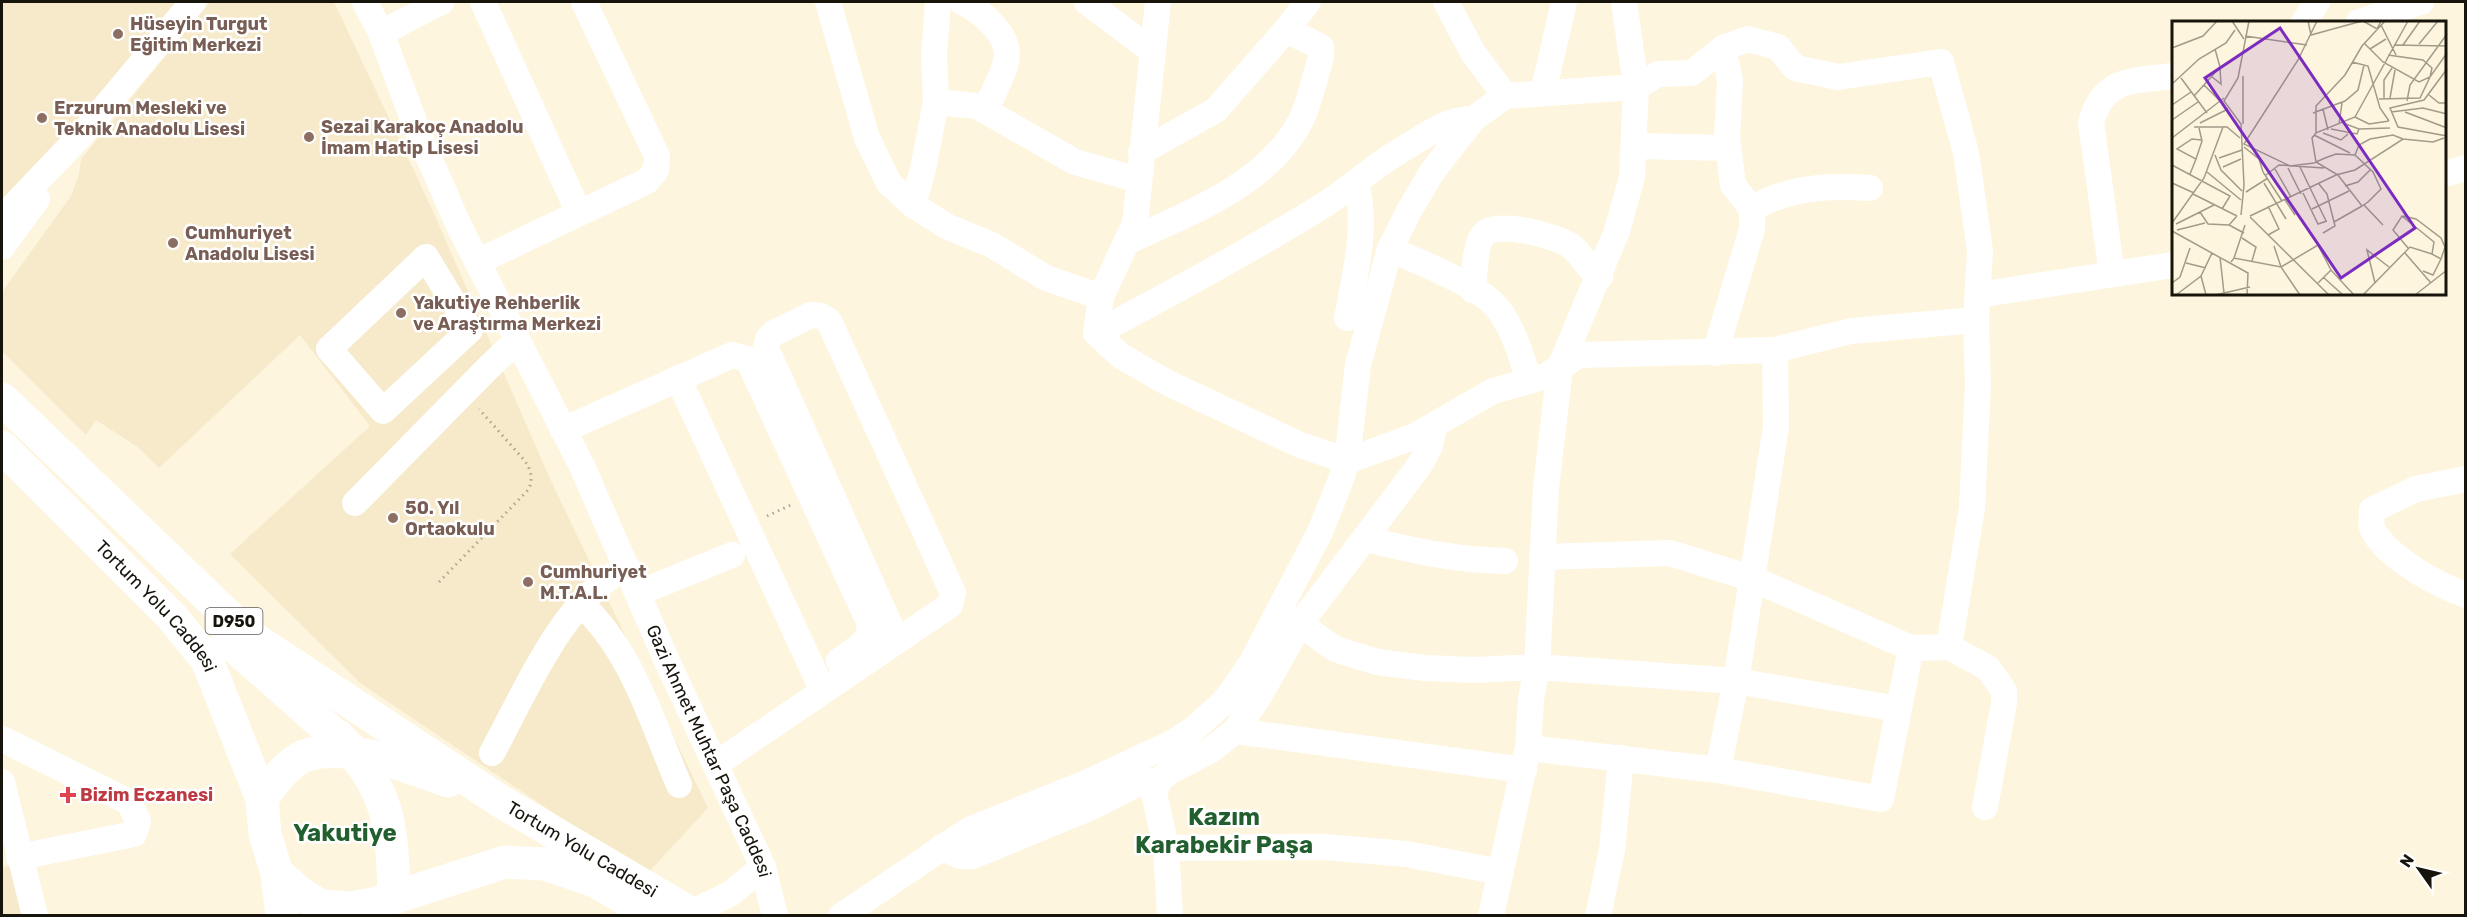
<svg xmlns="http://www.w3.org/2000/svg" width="2467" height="917" viewBox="0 0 2467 917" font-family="Rubik,sans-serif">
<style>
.built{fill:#f6eacb}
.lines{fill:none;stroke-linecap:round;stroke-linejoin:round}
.path{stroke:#ada695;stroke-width:3;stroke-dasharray:1.5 4.5;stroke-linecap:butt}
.minor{stroke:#fff;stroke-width:26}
.major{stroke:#fff;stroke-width:33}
.highway{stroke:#fff;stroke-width:33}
.education-dot{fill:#8d6e63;stroke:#fff;stroke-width:2}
.health-dot{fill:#e0444e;stroke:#fff;stroke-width:2}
.labels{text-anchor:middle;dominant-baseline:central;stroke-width:5;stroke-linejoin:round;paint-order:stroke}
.shield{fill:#fff;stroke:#5d5a55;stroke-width:1.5}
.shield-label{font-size:16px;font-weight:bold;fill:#17140c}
.education-label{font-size:18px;font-weight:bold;fill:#785e54;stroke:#fff;text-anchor:start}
.street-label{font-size:18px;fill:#17140c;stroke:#fff}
.health-label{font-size:18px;font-weight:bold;fill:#be3a42;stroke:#fff;text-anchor:start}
.district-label{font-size:24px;font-weight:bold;fill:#225f2f;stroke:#fff}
.inset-road{fill:none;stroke:#a29b8a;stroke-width:1.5}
.view{fill:#7b2cbf;fill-opacity:0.15;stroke:#7b2cbf;stroke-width:3}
.inset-edge{fill:none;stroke:#17140c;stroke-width:3}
</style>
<rect width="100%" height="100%" fill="#fef5de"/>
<g class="built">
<polygon points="2,2 175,2 126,67 37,169 2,199"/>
<polygon points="210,2 334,2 432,209 551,481 708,808 646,875 360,683 230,554 370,426 300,335 159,468 139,448 96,420 86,435 2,351 2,292 71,196 79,175 81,159"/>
<polygon points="15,865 28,915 2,916 2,867"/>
</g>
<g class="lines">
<g class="path">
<polyline points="767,516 791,505"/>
<path d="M439,582l90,-93c4,-11 2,-19 -4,-28l-46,-52"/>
</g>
<g class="minor">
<path id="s1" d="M365,2l16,31 38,102 40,91 123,240 84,193 97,208 12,49"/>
<polyline points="483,2 579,213"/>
<polyline points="828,2 867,138 889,183 913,205 948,227 992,245 1046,278 1101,297 1135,223 1158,2"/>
<path d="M962,2c21,10 50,34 44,60 -4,16 -14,32 -20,48"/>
<polyline points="1087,2 1151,50"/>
<polyline points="1446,2 1472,51 1505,96"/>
<polyline points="2304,22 2317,2"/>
<polyline points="2359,22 2421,2"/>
<polyline points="381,33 441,2"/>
<polyline points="1543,93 1564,2"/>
<polyline points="936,102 977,106 1075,162 1139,180"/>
<polyline points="1635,146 1728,148"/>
<polyline points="1141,152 1216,110 1286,30 1308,2"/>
<polyline points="2444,174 2466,168"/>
<polyline points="913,205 923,169 936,102 934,55 938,2"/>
<path d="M1752,209c36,-22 77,-24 118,-21"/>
<polyline points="2,218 83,133 193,2"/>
<path d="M1126,242c61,-28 139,-56 173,-118 11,-20 15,-46 22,-66v-11l-35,-17"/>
<polyline points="2,247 37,199"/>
<path d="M1390,249c30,14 94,37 111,64 14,20 21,45 28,68"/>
<polygon points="426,257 470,330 383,411 329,349"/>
<polyline points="477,262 647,181 656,170 657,156 584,2"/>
<path d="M2112,274l-21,-151c12,-46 43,-42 82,-47"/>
<path d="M1473,290c2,-15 1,-43 10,-55 11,-16 74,1 88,11 12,9 16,23 29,31"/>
<polyline points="1978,295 2173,265"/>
<path d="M1347,318c8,-43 21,-93 9,-135"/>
<path d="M1096,333c78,-41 154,-82 228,-128 27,-17 51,-40 79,-56 21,-12 44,-31 70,-30"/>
<polyline points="1715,353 1752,229 1752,209 1733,185 1727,136 1730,80 1723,48"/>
<polyline points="678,378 823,691"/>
<path d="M563,430l169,-75 16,4 122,265c1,19 -18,27 -31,37"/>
<path d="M2466,479l-50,10 -44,21c0,6 -2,17 2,22 16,27 63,53 92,63"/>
<polyline points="355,503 489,367 506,351 518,344"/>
<path d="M1366,539c47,12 91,21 139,22"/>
<polyline points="1542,557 1670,553 1753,579 1911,648 1949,647 1988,668 2004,691 2004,703 1985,807"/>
<polyline points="638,593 732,555"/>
<path d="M580,603c52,47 72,119 99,182"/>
<polyline points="1300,624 1335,649 1377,662 1425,668 1474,670 1537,667 1736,681 1898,709"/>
<polyline points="1949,647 1972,508 1978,385 1976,320"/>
<polyline points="1235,731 1524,770"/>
<polyline points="2,739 129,802 138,821 134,834 19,857"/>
<polyline points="1528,748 1718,770 1881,799 1911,648"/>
<path d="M492,753c33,-60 71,-155 135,-186"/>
<polyline points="716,764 950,605 953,593 829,321 821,316 811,315 774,333 768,339 766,348 897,641"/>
<polyline points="1718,770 1736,681 1776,427 1775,350"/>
<polyline points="2,782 35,916"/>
<polyline points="942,847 960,856 973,856 1094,806 1139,783 1159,780"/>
<polyline points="1166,848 1325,847 1406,854 1501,872"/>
<polyline points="691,913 730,894 763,867"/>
<polyline points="841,916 969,830 1086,783 1174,742 1194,729 1223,703 1235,687 1252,662 1320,532 1340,482 1347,461 1358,365 1390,249 1409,211 1432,172 1473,119 1505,96 1636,87 1658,74 1692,73 1723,48 1748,39 1778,47 1795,68 1838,77 1941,62 1966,153 1980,251 1976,320 1851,331 1775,350 1579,355 1546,376 1493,391 1415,436 1347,461 1298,444 1168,383 1121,356 1096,333 1101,297"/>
<polyline points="1170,916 1166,848 1154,793 1159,780 1169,772 1211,750 1235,731 1258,698 1300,624 1419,466 1430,446 1434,427"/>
<polyline points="1491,916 1528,748 1531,699 1537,667 1546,488 1560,367 1617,231 1632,177 1636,87 1624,2"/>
<polyline points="1598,916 1612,850 1621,758"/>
</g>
<polyline class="major" points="277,873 282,916"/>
<g class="highway">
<path id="s2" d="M2,399l245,235 253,167 195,115"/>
<path id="s3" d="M2,447l170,170 35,43 55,139 3,35 12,39 24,21 20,12 29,2 24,-4 131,-42 40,2 52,18 57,34"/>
<polyline points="227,640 354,752"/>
<path d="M338,736c53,54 54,91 56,162"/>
<path d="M262,799c11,-16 24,-35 42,-43 38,-15 107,11 144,25"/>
</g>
</g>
<g class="education-dot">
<circle cx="118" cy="34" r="6"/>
<circle cx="42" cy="118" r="6"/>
<circle cx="309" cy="137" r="6"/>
<circle cx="173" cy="243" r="6"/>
<circle cx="401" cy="313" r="6"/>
<circle cx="393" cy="518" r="6"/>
<circle cx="528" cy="582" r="6"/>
</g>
<path class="health-dot" d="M65 786h6v6h6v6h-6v6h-6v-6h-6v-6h6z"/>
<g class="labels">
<rect class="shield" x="205.5" y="608" width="57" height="26" rx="4.5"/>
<g class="shield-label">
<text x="234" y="621">D950</text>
</g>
<g class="education-label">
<text x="130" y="24">Hüseyin Turgut<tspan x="130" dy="21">Eğitim Merkezi</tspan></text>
<text x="54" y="108">Erzurum Mesleki ve<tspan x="54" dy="21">Teknik Anadolu Lisesi</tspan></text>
<text x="321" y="127">Sezai Karakoç Anadolu<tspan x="321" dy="21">İmam Hatip Lisesi</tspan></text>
<text x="185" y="233">Cumhuriyet<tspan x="185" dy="21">Anadolu Lisesi</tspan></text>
<text x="413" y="303">Yakutiye Rehberlik<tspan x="413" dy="21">ve Araştırma Merkezi</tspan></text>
<text x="405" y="508">50. Yıl<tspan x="405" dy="21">Ortaokulu</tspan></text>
<text x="540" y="572">Cumhuriyet<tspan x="540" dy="21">M.T.A.L.</tspan></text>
</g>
<g class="street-label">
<text stroke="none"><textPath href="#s3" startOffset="222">Tortum Yolu Caddesi</textPath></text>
<text stroke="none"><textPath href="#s1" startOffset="825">Gazi Ahmet Muhtar Paşa Caddesi</textPath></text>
<text stroke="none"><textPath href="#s2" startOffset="738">Tortum Yolu Caddesi</textPath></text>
</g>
<g class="health-label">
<text x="80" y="795">Bizim Eczanesi</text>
</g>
<g class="district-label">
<text x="1224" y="817">Kazım<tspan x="1224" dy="28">Karabekir Paşa</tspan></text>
<text x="345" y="833">Yakutiye</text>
</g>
</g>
<g transform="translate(2172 21)">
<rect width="274" height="274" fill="#fef5de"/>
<path class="inset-road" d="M60,0l12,18M136,0l3,14 51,-14M191,0l14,8 4,-8M213,0l-23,25 -17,29 -29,31v27l39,-16 53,-96M209,4l15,30M73,15l62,9M192,22l19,19 36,20 11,-5 17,-24M247,23l19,-23M222,24l53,1M231,24l17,-24M0,27l31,-12 14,-15M198,28l16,-10M180,41l16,4 12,42 9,13M275,48l-23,31 -34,8 8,19 49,9M39,55l10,8 -1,-16M9,57l26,35M0,63l27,-25 27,-16 9,-13M32,64l16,16M257,74l10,8h8M22,75l26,-29 -5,-18M212,77v-18l8,-12M218,77l5,-28M207,78l41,-1 10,-21 2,-9 -9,-8 -35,-5M235,80l3,-16 37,-51M0,84l19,-13M151,88l5,21M219,91l32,-4 24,6M233,91l42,16M141,92l32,-12 13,-11 6,-25M183,96l14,7 20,-3M0,99l26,-18M28,102l28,-14M171,102l16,6 31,-1M71,103v-48M167,103l3,-21M22,106h33l13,11M159,108l26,5 2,-5M144,112l-4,5 4,24 22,13 24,31 6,-4 13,-13 -8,-17 -18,-17 -19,-1 -11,4 -9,4 -2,1 -24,3 -46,-22 54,-84 19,-39M151,112l18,7 7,-6M142,114l36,18M0,117l52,-40M72,126l15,12 4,13 19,29M43,134l6,15 21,21M183,134l4,-10 11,-6 23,-4 10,4M47,137l23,-8M24,138l6,-18 -3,-13M0,144l58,31 -8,13M51,146l18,-8M128,146l26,54M116,147l13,26M103,148l16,28M35,151l34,28M18,153l6,-15 -19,-10 15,-10 10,1M94,154l13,-10 45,3M0,162l22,10M92,162l22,36M147,163l8,10 8,32 -12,7M173,165l13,-4 12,-12M74,171l22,-14M131,172l15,31 9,-3M21,173l44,22M113,179l10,15M192,184l19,20M140,188l37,-18M28,191l8,12 21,1M69,194l3,-30 -3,-61 -17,-23 14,-23 11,-57M65,195l-8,9 15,8M78,195l86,-41 19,-5 48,-31 30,3 11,-4M231,195l13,3 25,19 4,9 -4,12 -9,-5M78,196l79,78M162,201l28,-16M0,202l32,-45 19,-51M4,203l38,-19M5,209l28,-7M0,210l76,42 -1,22M96,214l11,-6 -11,-23M70,217l14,9 -4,14M102,225l7,21 19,28M233,232l26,30M62,237l11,-33M59,241l3,-4 47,9 37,-22 13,25M14,242l20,5M251,250l10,4 8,-16M29,255l5,19M151,256l20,18M0,262l8,-6 10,-29M203,262l-8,-33 22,17M145,263l14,-14 23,25M52,272l26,-6M4,274l25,-19 11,-23M44,274l8,-2 -4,-36M191,274l47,-48 22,7 2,-12 -32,-26 -9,14 15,18M243,274l32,-25"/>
<path class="view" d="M108,7l135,200 -74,50 -136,-200z"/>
<rect width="274" height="274" class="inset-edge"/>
</g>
<rect width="2467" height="917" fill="none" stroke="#17140c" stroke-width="6"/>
<g transform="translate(2419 869) rotate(304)" stroke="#ffffff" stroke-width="4.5" paint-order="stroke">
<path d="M0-4.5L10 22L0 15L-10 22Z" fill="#17140c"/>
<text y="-9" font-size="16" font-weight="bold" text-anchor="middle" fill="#17140c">N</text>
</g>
</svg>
